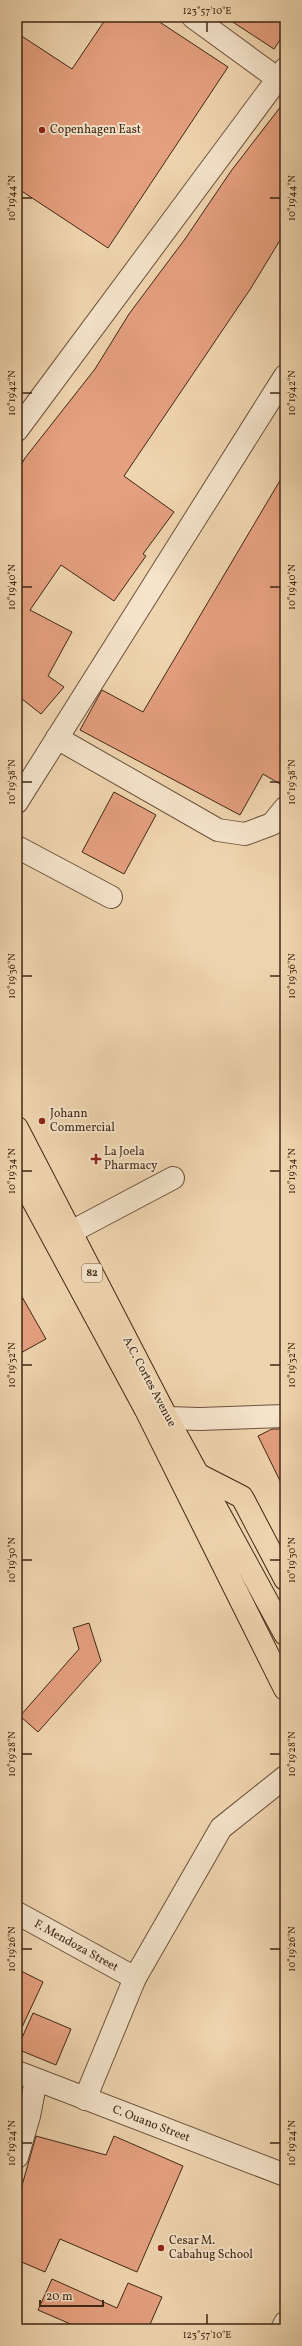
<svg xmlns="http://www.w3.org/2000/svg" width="302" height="2346" viewBox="0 0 302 2346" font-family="Vollkorn,serif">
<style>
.building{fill:#e5a07f;stroke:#402715}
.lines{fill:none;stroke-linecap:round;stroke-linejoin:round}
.minor-casing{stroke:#6c523c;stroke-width:24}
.major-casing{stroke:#402715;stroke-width:24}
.minor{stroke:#f5e4cb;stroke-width:22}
.major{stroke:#efd5af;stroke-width:22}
.ticks{fill:none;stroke:#402715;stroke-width:1.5}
.poi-dot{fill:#8f2418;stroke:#f5e4cb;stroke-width:1.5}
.labels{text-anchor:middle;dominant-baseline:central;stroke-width:4;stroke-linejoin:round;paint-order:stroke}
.shield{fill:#f5e4cb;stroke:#76604c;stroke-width:1}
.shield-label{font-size:11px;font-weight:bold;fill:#402715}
.poi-label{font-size:12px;fill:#402715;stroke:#f5e4cb;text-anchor:start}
.street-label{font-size:12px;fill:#402715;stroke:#f5e4cb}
.neatline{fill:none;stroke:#402715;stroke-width:1.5}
.ticks-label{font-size:10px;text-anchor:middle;fill:#402715}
</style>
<rect width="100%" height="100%" fill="#efd5af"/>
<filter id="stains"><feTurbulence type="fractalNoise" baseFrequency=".005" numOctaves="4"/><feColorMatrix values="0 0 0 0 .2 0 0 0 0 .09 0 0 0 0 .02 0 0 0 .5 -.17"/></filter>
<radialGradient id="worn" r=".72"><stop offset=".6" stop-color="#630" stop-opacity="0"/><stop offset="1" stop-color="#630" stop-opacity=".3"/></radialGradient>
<g class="building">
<polygon points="107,17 152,17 228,67 108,248 17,188 17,33 72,69"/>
<polygon points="225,17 285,17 285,32 274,49"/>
<polygon points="285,101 285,232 251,288 124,476 174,512 143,554 146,556 114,601 61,565 30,610 72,632 48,676 64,687 41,714 17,695 17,472 25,458 95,369 129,314 185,239 231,171"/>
<polygon points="285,472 285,787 263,774 240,815 80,730 102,690 143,712"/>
<polygon points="114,792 156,815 124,874 82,852"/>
<polygon points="17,1288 46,1339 17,1355"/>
<polygon points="272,1429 285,1429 285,1491 258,1436"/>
<polygon points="89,1623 101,1661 38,1732 20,1716 79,1649 73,1628"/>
<polygon points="17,1969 43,1982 17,2038"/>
<polygon points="33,2013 71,2029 56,2065 17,2049"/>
<polygon points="36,2136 106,2155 114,2136 183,2166 137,2272 60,2239 45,2272 17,2260 17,2203"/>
<polygon points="52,2279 117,2308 128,2283 162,2297 148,2329 82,2329 38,2310"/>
</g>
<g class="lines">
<defs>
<g id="minor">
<polyline points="193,17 278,79"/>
<polyline points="17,430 285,69"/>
<polyline points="57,738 218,830 245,834 272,824 285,808"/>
<polyline points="17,802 285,376"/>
<polyline points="17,847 111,897"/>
<polyline points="71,1232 173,1178"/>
<polyline points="167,1418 200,1419 285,1416"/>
<polyline points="17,1913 135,1978"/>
<polyline points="17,2072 285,2175"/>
<polyline points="85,2099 135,1978 221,1828 285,1777"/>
<polyline points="17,2157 29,2116 36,2080"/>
<polyline points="282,2329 285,2323"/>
</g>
<g id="major">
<polyline points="17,1128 167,1418 285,1634"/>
<polyline points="17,1171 146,1410 285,1689"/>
<polyline points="199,1475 242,1497 285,1579"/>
</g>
</defs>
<use href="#minor" class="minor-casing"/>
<use href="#major" class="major-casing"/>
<use href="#minor" class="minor"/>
<use href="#major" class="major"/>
</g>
<path class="ticks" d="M207,22v10M22,198h10M270,198h10M22,393h10M270,393h10M22,587h10M270,587h10M22,782h10M270,782h10M22,976h10M270,976h10M22,1171h10M270,1171h10M22,1365h10M270,1365h10M22,1560h10M270,1560h10M22,1754h10M270,1754h10M22,1949h10M270,1949h10M22,2143h10M270,2143h10M207,2314v10"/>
<g class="poi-dot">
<circle cx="42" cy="130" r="4"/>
<circle cx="42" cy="1121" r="4"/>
<path d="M94 1153h4v4h4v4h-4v4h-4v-4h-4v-4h4z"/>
<circle cx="161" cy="2248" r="4"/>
</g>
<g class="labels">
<rect class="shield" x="82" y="1264" width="20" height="18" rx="3"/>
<g class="shield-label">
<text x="92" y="1273">82</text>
</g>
<g class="poi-label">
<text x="50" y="130">Copenhagen East</text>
<text x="50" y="1114">Johann<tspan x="50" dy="14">Commercial</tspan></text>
<text x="104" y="1152">La Joela<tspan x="104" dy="14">Pharmacy</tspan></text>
<text x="169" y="2241">Cesar M.<tspan x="169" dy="14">Cabahug School</tspan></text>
</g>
<g class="street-label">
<text transform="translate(149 1382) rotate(62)">A.C. Cortes Avenue</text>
<text transform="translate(76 1946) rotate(29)">F. Mendoza Street</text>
<text transform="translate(151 2124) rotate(21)">C. Ouano Street</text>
</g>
</g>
<rect width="302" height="2346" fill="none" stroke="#efd5af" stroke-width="44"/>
<path d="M40 2300v6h63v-6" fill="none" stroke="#402715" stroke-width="2"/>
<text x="46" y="2300" font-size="12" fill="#402715" stroke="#f5e4cb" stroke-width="3" paint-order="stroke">20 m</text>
<rect x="22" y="22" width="258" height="2302" class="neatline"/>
<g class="ticks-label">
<text x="207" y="14">123°57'10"E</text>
<text transform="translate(11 198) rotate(-90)" y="4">10°19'44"N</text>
<text transform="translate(291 198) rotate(-90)" y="4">10°19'44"N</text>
<text transform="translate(11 393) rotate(-90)" y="4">10°19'42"N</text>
<text transform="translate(291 393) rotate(-90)" y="4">10°19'42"N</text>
<text transform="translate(11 587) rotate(-90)" y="4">10°19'40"N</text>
<text transform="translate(291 587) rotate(-90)" y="4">10°19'40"N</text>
<text transform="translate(11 782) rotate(-90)" y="4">10°19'38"N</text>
<text transform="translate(291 782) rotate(-90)" y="4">10°19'38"N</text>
<text transform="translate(11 976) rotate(-90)" y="4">10°19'36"N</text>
<text transform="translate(291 976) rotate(-90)" y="4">10°19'36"N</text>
<text transform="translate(11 1171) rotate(-90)" y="4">10°19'34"N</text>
<text transform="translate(291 1171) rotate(-90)" y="4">10°19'34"N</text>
<text transform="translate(11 1365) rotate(-90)" y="4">10°19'32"N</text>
<text transform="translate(291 1365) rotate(-90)" y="4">10°19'32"N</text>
<text transform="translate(11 1560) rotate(-90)" y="4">10°19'30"N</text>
<text transform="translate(291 1560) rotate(-90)" y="4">10°19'30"N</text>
<text transform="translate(11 1754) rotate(-90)" y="4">10°19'28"N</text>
<text transform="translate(291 1754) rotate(-90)" y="4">10°19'28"N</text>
<text transform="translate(11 1949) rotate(-90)" y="4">10°19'26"N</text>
<text transform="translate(291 1949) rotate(-90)" y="4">10°19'26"N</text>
<text transform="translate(11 2143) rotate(-90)" y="4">10°19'24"N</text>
<text transform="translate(291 2143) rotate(-90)" y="4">10°19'24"N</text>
<text x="207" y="2338">123°57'10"E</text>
</g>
<rect width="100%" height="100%" filter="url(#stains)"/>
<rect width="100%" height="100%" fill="url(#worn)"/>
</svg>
